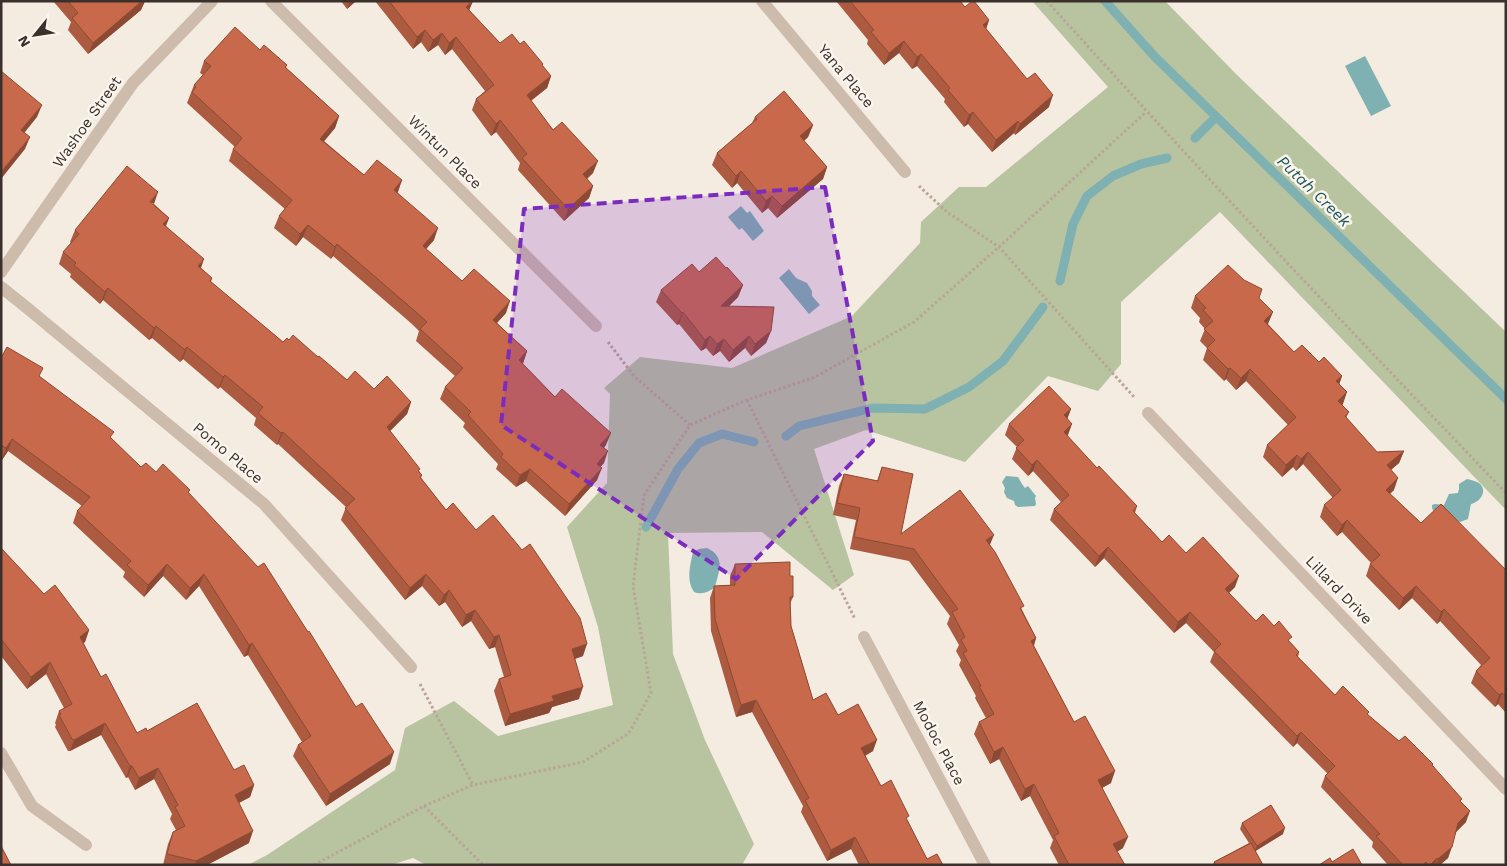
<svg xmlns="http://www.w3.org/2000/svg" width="1507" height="866" viewBox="0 0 1507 866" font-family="'Work Sans',sans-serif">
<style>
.green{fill:#b8c4a0}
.water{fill:#7fb0b2}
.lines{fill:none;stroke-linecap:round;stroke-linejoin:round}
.stream{stroke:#7fb0b2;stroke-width:9}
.path{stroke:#b9a596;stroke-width:3;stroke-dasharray:2.5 2.5;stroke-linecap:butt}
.minor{stroke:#cdbbac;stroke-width:12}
.wall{fill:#ac5a40}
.shaded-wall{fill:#8c4a34}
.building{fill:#c8694b;stroke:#8c4a34}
.marked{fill:#7b2cbf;fill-opacity:0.2;stroke:#7b2cbf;stroke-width:4;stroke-dasharray:10 6;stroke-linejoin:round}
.labels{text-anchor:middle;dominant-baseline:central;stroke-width:5;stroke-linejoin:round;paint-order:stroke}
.street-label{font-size:15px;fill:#3b302b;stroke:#fbf5ee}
.water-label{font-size:16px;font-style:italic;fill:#1f5a5e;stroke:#fbf5ee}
</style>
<rect width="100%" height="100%" fill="#f4ebe1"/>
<polygon class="green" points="1032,1 1165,1 1236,74 1506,332 1506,510 1220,212 1121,302 1121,364 1098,391 1048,376 965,462 866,430 814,449 854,575 833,590 762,532 668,533 673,654 705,740 754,844 742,865 426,865 413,858 391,865 248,865 267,855 395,770 405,728 454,701 498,736 613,705 598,627 567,527 607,483 610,394 604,388 640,357 732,368 852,316 920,243 921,222 959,187 986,187 1108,87"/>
<g class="water">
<polygon points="1365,56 1391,106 1371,116 1345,66"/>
<polygon points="741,206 747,213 750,211 764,231 753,241 742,228 739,230 728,217"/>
<polygon points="789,269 796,278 807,283 812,291 812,296 820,305 809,314 779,278"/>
<polygon points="1006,476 1018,477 1022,484 1025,488 1028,486 1036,496 1035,498 1036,504 1035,506 1018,507 1015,505 1014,501 1007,498 1004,492 1005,488 1002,482"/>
<path d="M1467,479c4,1 9,2 12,4 9,7 2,19 -8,21l-3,15 -8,3 -26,-10 -2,-4v-3l3,-1 9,1 5,-11 9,-1 1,-4v-5z"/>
<path d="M707,548c19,9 12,23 8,39 -6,5 -13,8 -21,5 -8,-12 -4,-26 -1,-40l6,-3z"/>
</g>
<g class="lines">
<g class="stream">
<polyline points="1105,1 1155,57 1506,399"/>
<polyline points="1195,138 1216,117"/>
<polyline points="1060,281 1073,224 1087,196 1113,176 1141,164 1167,158"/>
<polyline points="786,436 799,426 873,408 925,409 969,387 1003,361 1043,307"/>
<polyline points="646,527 678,469 699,443 722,434 754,442"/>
</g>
<g class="path">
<path d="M1047,1c150,167 303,330 459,492"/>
<polyline points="919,186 947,212 999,247 1135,398"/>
<polyline points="608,342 634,376 690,425"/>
<polyline points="747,400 855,619"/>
<polyline points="420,684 473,785"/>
<polyline points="424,806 483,865"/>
<polyline points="314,865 424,806 473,785 583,762 629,733 651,693 633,586 644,495 690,425 747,400 815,377 914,322 999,247 1146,112"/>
</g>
<g class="minor">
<polyline points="271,1 596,326"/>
<polyline points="762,1 905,172"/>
<polyline points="1,272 133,83 212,1"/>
<polyline points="1,287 26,307 264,504 411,667"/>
<polyline points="1148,413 1506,789"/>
<polyline points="864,637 985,865"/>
<polyline points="1,753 32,806 86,845"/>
</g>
</g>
<g class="wall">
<polygon points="53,1 145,1 141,10 88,54 68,30 71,22"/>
<polygon points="341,1 356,1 347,9"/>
<polygon points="375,1 473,1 469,10 500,43 520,44 542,66 551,76 547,88 531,101 553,130 593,173 587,179 593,186 589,198 564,221 518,170 520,163 496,132 491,136 472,110 476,99 485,91 452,49 445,55 438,45 428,52 421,42 413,49"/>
<polygon points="836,1 960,1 965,7 989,20 986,29 1049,107 1015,135 1014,133 992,152 968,124 964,127 944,102 945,99 917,66 912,69 899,53 884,65 867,44 868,40"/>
<polygon points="260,50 287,65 286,68 339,116 335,128 324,141 364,175 402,180 397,193 434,240 426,249 462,281 506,313 497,323 527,351 523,364 555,397 606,445 604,448 604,463 600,467 597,480 565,516 526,481 516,487 496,469 498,464 463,427 465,423 440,399 445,387 455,376 416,341 419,331 412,324 333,256 331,259 303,237 296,246 274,228 279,216 285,209 229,161 233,149 235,147 187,103 194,85 203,75 200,73 204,61"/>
<polygon points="755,117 813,125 808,137 804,141 827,167 823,179 777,218 768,208 762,213 737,183 732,188 712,165 717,153 752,123"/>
<polygon points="154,204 169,218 166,226 201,268 212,278 211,282 283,342 289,340 318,357 347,380 411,402 407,414 390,431 422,475 421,478 446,510 583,656 575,659 579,699 552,707 549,713 505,726 494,691 499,679 504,677 495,647 489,649 471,621 462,627 445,602 439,606 422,586 405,600 341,520 346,507 278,444 277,445 254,425 256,418 220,387 218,389 183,359 180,362 152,338 149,340 103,300 100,304 70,277 71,274 59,264 63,252 71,243 70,242 75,230"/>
<polygon points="726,268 743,285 738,297 729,306 771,331 766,343 751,356 745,348 729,362 720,351 713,356 706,348 701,351 679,324 677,325 656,302 661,290 699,272"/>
<polygon points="1195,296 1259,298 1268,324 1294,352 1319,362 1342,376 1339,384 1343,404 1342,405 1349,412 1346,418 1377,452 1404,451 1399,463 1391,470 1394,490 1390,494 1421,523 1506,570 1506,713 1498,704 1495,707 1471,683 1476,671 1481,665 1440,621 1437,624 1412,598 1399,610 1366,576 1370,564 1371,563 1342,532 1337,536 1320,517 1324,505 1333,498 1303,464 1296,471 1293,467 1282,477 1263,457 1267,445 1288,425 1246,381 1236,390 1226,379 1224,381 1203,360 1207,348 1200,341 1205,329 1199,322 1200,318 1191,308"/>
<polygon points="1,358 40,377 111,439 141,467 156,472 190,490 188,493 390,764 326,806 293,756 298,745 302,742 248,655 244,657 199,586 186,600 163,576 144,597 123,577 125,572 73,523 77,511 82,506 8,451 2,460 1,459"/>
<polygon points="1071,409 1067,418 1068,435 1067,436 1097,468 1137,506 1135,513 1162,542 1186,553 1235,587 1229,593 1256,621 1290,642 1299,652 1298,657 1335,695 1368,715 1399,741 1432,766 1461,802 1466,822 1456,832 1448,858 1440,865 1388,865 1372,847 1373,842 1321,787 1325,776 1328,774 1297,743 1293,747 1210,662 1214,652 1186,623 1174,633 1104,558 1095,567 1050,520 1054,509 1061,502 1033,471 1028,476 1012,459 1017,447 1005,435 1009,424"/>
<polygon points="882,467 901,534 990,545 1036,638 1034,646 1074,722 1111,783 1102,788 1123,848 1117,852 1125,865 1059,865 1050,848 1053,840 1030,796 1021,801 999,759 990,764 974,734 979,722 986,718 975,698 976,696 959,665 961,660 956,651 959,645 947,624 950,616 909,561 850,549 856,520 833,515 839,486 844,474 877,481"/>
<polygon points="1,548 44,594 89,630 85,642 83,643 101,677 137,733 147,731 234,770 254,785 250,797 239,803 249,843 207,865 163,865 168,844 173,832 176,830 170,819 172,814 154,779 135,790 128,777 126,778 101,735 70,751 68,751 55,727 56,725 55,723 59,711 64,708 46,674 27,689 1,656"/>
<polygon points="735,564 790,576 793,597 790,604 791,626 813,700 838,715 873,751 865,756 881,786 908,821 927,859 943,865 859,865 851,849 827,861 801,812 803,806 752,712 736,717 711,631 710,598 714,586 730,585 730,576"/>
<polygon points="1242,823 1283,834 1255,851 1263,865 1213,865 1214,862 1249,843 1240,829"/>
</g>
<g class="shaded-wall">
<polygon points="142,1 145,1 141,10 88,54 93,43"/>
<polygon points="350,1 356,1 347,9"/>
<polygon points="473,1 468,13 466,7"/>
<polygon points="989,20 985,32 983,25"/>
<polygon points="425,30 421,42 413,49 417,37"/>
<polygon points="442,33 438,45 428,52 433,40"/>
<polygon points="456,37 452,49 445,55 449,43"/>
<polygon points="904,41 899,53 884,65 889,53"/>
<polygon points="921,54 917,66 912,69 917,57"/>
<polygon points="551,76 547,88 522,107 527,95"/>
<polygon points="1053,95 1049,107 1015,135 1020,124"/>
<polygon points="42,105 37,117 17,142 21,130"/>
<polygon points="973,112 968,124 964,127 969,115"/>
<polygon points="339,116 335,128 316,151 320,139"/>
<polygon points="500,120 496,132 491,136 496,124"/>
<polygon points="1018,121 1014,133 992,152 996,140"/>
<polygon points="813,125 808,137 796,148 800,136"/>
<polygon points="30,137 25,149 1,179 1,172"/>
<polygon points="598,161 593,173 578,186 583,174"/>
<polygon points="827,167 823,179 777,218 782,206"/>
<polygon points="741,171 737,183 732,188 736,176"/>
<polygon points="402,180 398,192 389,202 394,190"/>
<polygon points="593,186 589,198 564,221 568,209"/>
<polygon points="158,192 154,204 150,202"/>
<polygon points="772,196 768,208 762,213 766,201"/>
<polygon points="169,218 164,230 163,224"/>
<polygon points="308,225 303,237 296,246 300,234"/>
<polygon points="438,228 434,240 418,258 423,246"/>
<polygon points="337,244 333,256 331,259 335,247"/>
<polygon points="204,259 200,271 198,266"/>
<polygon points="743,285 738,297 717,318 721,306"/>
<polygon points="108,288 103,300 100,304 105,292"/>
<polygon points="510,301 506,313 489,331 493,320"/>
<polygon points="683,312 679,324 677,325 682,313"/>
<polygon points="1273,312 1268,324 1260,332 1264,321"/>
<polygon points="156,326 152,338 149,340 154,328"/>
<polygon points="771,331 766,343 751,356 755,344"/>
<polygon points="710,336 706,348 701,351 705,340"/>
<polygon points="749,336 745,348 729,362 733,350"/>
<polygon points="724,339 720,351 713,356 717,344"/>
<polygon points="187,347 183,359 180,362 185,350"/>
<polygon points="527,351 523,363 514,371 519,360"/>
<polygon points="1230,368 1226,379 1224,381 1228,369"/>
<polygon points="1250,369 1246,381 1236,390 1241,378"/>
<polygon points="225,375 220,387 218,389 223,377"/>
<polygon points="1342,376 1338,388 1336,381"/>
<polygon points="1347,392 1343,404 1333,413 1338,401"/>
<polygon points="411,402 407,414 382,439 387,427"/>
<polygon points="1071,409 1067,420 1064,415"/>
<polygon points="1072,424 1068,435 1060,443 1064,432"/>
<polygon points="283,432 278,444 277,445 281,433"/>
<polygon points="611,433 606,445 596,456 600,445"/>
<polygon points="12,439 8,451 2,460 6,448"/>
<polygon points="608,451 604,463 592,476 597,464"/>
<polygon points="1404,451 1399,463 1382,477 1387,465"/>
<polygon points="1308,452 1303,464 1296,471 1301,459"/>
<polygon points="1297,455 1293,467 1282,477 1286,465"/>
<polygon points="1037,460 1033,471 1028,476 1032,465"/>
<polygon points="602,468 597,480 565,516 569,504"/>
<polygon points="530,469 526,481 516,487 520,475"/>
<polygon points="1398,478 1394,490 1381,501 1386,490"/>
<polygon points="1347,520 1342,532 1337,536 1342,525"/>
<polygon points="994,535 989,547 986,540"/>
<polygon points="1108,547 1104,558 1095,567 1099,556"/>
<polygon points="167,564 163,576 144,597 148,585"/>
<polygon points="204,574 199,586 186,600 190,588"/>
<polygon points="426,574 422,586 405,600 410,588"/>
<polygon points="1239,576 1235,587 1221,600 1225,589"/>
<polygon points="1416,586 1412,598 1399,610 1403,598"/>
<polygon points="449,590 445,602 439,606 444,595"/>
<polygon points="1444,609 1440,621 1437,624 1441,612"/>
<polygon points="475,610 471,621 462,627 466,615"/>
<polygon points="1190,612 1186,623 1174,633 1178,622"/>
<polygon points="89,630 85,642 76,649 80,637"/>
<polygon points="499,635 495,647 489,649 494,637"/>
<polygon points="1036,638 1032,650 1031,641"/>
<polygon points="252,643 248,655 244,657 249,645"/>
<polygon points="587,644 583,656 567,661 572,649"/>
<polygon points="50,662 46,674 27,689 31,677"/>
<polygon points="583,687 579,699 552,707 549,713 505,726 510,714 552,696"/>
<polygon points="1502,693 1498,704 1495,707 1499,695"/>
<polygon points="756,700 752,712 736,717 741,705"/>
<polygon points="105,723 101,735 70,751 74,740"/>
<polygon points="1301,732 1297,743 1293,747 1297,736"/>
<polygon points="877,740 873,751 857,760 861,748"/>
<polygon points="1003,747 999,759 990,764 994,752"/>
<polygon points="394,752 390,764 326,806 330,794"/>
<polygon points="130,766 132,766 128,777 126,778"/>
<polygon points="158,768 154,779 135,790 139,778"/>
<polygon points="1115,771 1111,783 1094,792 1098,780"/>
<polygon points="1034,784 1030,796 1021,801 1025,789"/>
<polygon points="254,785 250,797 231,807 235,795"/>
<polygon points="1470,811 1466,822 1454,834 1458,823"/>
<polygon points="1285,828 1283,834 1254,852 1257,846"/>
<polygon points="253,831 249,843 207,865 195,865 196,861"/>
<polygon points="855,837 851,849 827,861 831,850"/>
<polygon points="1128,837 1123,848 1109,856 1113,844"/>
<polygon points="1452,847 1448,858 1440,865 1436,865 1438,859"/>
<polygon points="1437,858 1435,865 1430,865"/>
</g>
<g class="building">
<polygon points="68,1 142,1 93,43 72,18 78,13"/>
<polygon points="389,1 473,1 466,7 500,43 512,34 520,44 524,41 543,64 542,65 551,76 527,95 553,130 562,122 598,161 583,174 593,186 568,209 522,158 527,154 500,120 496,124 476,99 494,85 456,37 449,43 442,33 433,40 425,30 417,37"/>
<polygon points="850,1 960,1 965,7 972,1 974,1 989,20 983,25 1027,79 1035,73 1053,95 1020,124 1018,121 996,140 973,112 969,115 948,90 950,88 921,54 917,57 904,41 889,53 871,32 874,30"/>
<polygon points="235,27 260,50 264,45 287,65 285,67 339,116 320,139 364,175 377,160 402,180 394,190 438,228 423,246 462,281 474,269 510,301 493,320 527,351 519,360 555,397 562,389 611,433 600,445 608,451 597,464 602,468 569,504 530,469 520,475 501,457 503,454 468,415 471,412 445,387 463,368 420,329 427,322 416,312 337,244 335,247 308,225 300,234 279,216 292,200 233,149 242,138 192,92 196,87 194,85 211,66 204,61"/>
<polygon points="1,71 42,105 21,130 30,137 1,172"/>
<polygon points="784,91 813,125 800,136 827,167 782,206 772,196 766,201 741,171 736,176 717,153 757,119 755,117"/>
<polygon points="127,166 158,192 150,202 169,218 163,224 204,259 198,266 212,278 210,281 283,342 287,338 289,340 293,335 318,357 319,356 347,380 355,371 374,389 387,376 411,402 387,427 420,469 418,471 422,475 420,477 446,510 453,503 476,530 493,515 522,550 530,544 580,618 587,644 572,649 583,687 552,696 554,701 510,714 499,679 511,675 499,635 494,637 475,610 466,615 449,590 444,595 426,574 410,588 345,508 355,499 283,432 281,433 258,413 263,407 225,375 223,377 187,347 185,350 156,326 154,328 108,288 105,292 74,265 76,263 63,252 79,234 75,230"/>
<polygon points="716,257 726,268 727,267 743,285 721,306 774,307 771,331 755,344 749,336 733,350 724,339 717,344 710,336 705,340 683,312 682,313 661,290 692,264 699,272"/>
<polygon points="1228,265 1244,280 1262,289 1259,298 1273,312 1264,321 1294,352 1302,345 1319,362 1324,357 1342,376 1336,381 1347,392 1338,401 1349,412 1345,416 1377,452 1404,451 1387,465 1398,478 1386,490 1421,523 1441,504 1506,570 1506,696 1502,693 1499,695 1476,671 1490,658 1444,609 1441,612 1416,586 1403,598 1370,564 1380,555 1347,520 1342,525 1324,505 1341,490 1308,452 1301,459 1297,455 1286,465 1267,445 1296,417 1250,369 1241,378 1230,368 1228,369 1207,348 1215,340 1204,329 1213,321 1203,310 1206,308 1195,296"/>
<polygon points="7,347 43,368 39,376 114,432 110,437 141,467 146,463 156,472 163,464 190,490 188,492 258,567 264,563 308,632 309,631 356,707 362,703 394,752 330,794 298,745 311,736 252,643 249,645 204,574 190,588 167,564 148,585 127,565 131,561 77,511 90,497 12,439 6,448 1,445 1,358"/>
<polygon points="1049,386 1071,409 1064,415 1072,424 1064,432 1097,468 1099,466 1137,506 1133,511 1162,542 1169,535 1186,553 1203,537 1239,576 1225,589 1256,621 1263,614 1274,626 1279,621 1292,637 1288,640 1299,652 1296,655 1335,695 1343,686 1369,712 1367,714 1399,741 1405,736 1433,764 1432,765 1462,799 1460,801 1470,811 1458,823 1452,847 1438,859 1437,858 1430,865 1428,865 1426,862 1423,865 1403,865 1376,836 1380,834 1325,776 1335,766 1301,732 1297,736 1214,651 1221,644 1190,612 1178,622 1108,547 1099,556 1054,509 1069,495 1037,460 1032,465 1016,448 1024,440 1009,424"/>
<polygon points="882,467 913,474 901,534 960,490 994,535 986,540 995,552 1024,606 1020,608 1036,638 1031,641 1074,722 1085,716 1115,771 1098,780 1128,837 1113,844 1125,865 1069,865 1054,836 1059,833 1034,784 1025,789 1003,747 994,752 979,722 994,714 979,686 981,686 963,653 967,651 961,640 965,637 952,612 958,609 914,549 854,537 860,508 837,503 844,474 878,481"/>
<polygon points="1,548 44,594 55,585 89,630 80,637 101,677 106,674 137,733 146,728 147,731 197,703 234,770 244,765 254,785 235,795 253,831 196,861 167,854 173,832 185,826 175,807 178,805 158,768 139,778 132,766 130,766 105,723 74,740 72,739 59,715 61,714 59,711 72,704 50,662 31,677 1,639"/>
<polygon points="790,562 790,576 793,576 793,597 790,597 791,626 813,700 826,693 838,715 858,704 877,740 861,748 881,786 891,780 909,816 906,818 927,859 937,854 943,865 870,865 855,837 831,850 805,800 809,798 756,700 741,705 715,619 714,586 735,585 735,564"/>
<polygon points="1271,805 1285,828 1257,846 1242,823"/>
<polygon points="1251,843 1263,865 1216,865 1214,862"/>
<polygon points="1,846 11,865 1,865"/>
<polygon points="1353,849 1362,865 1319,865 1330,858 1332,862"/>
</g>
<path class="marked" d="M825,187l48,254 -137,138 -235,-154 23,-216z"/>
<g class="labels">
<g class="street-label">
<text transform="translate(846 76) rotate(50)">Yana Place</text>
<text transform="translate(87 122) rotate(-55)">Washoe Street</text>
<text transform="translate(445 152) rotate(45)">Wintun Place</text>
<text transform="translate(228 453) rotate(40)">Pomo Place</text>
<text transform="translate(1339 590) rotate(46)">Lillard Drive</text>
<text transform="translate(939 743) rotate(62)">Modoc Place</text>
</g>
<g class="water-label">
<text transform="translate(1314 191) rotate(44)">Putah Creek</text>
</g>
</g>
<rect width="1507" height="866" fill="none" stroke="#3b302b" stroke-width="5"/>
<g transform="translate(35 35) rotate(240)" stroke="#fbf5ee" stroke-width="4" paint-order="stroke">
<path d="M0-4L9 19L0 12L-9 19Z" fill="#3b302b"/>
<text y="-8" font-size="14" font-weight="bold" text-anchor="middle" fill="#3b302b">N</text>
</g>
</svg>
